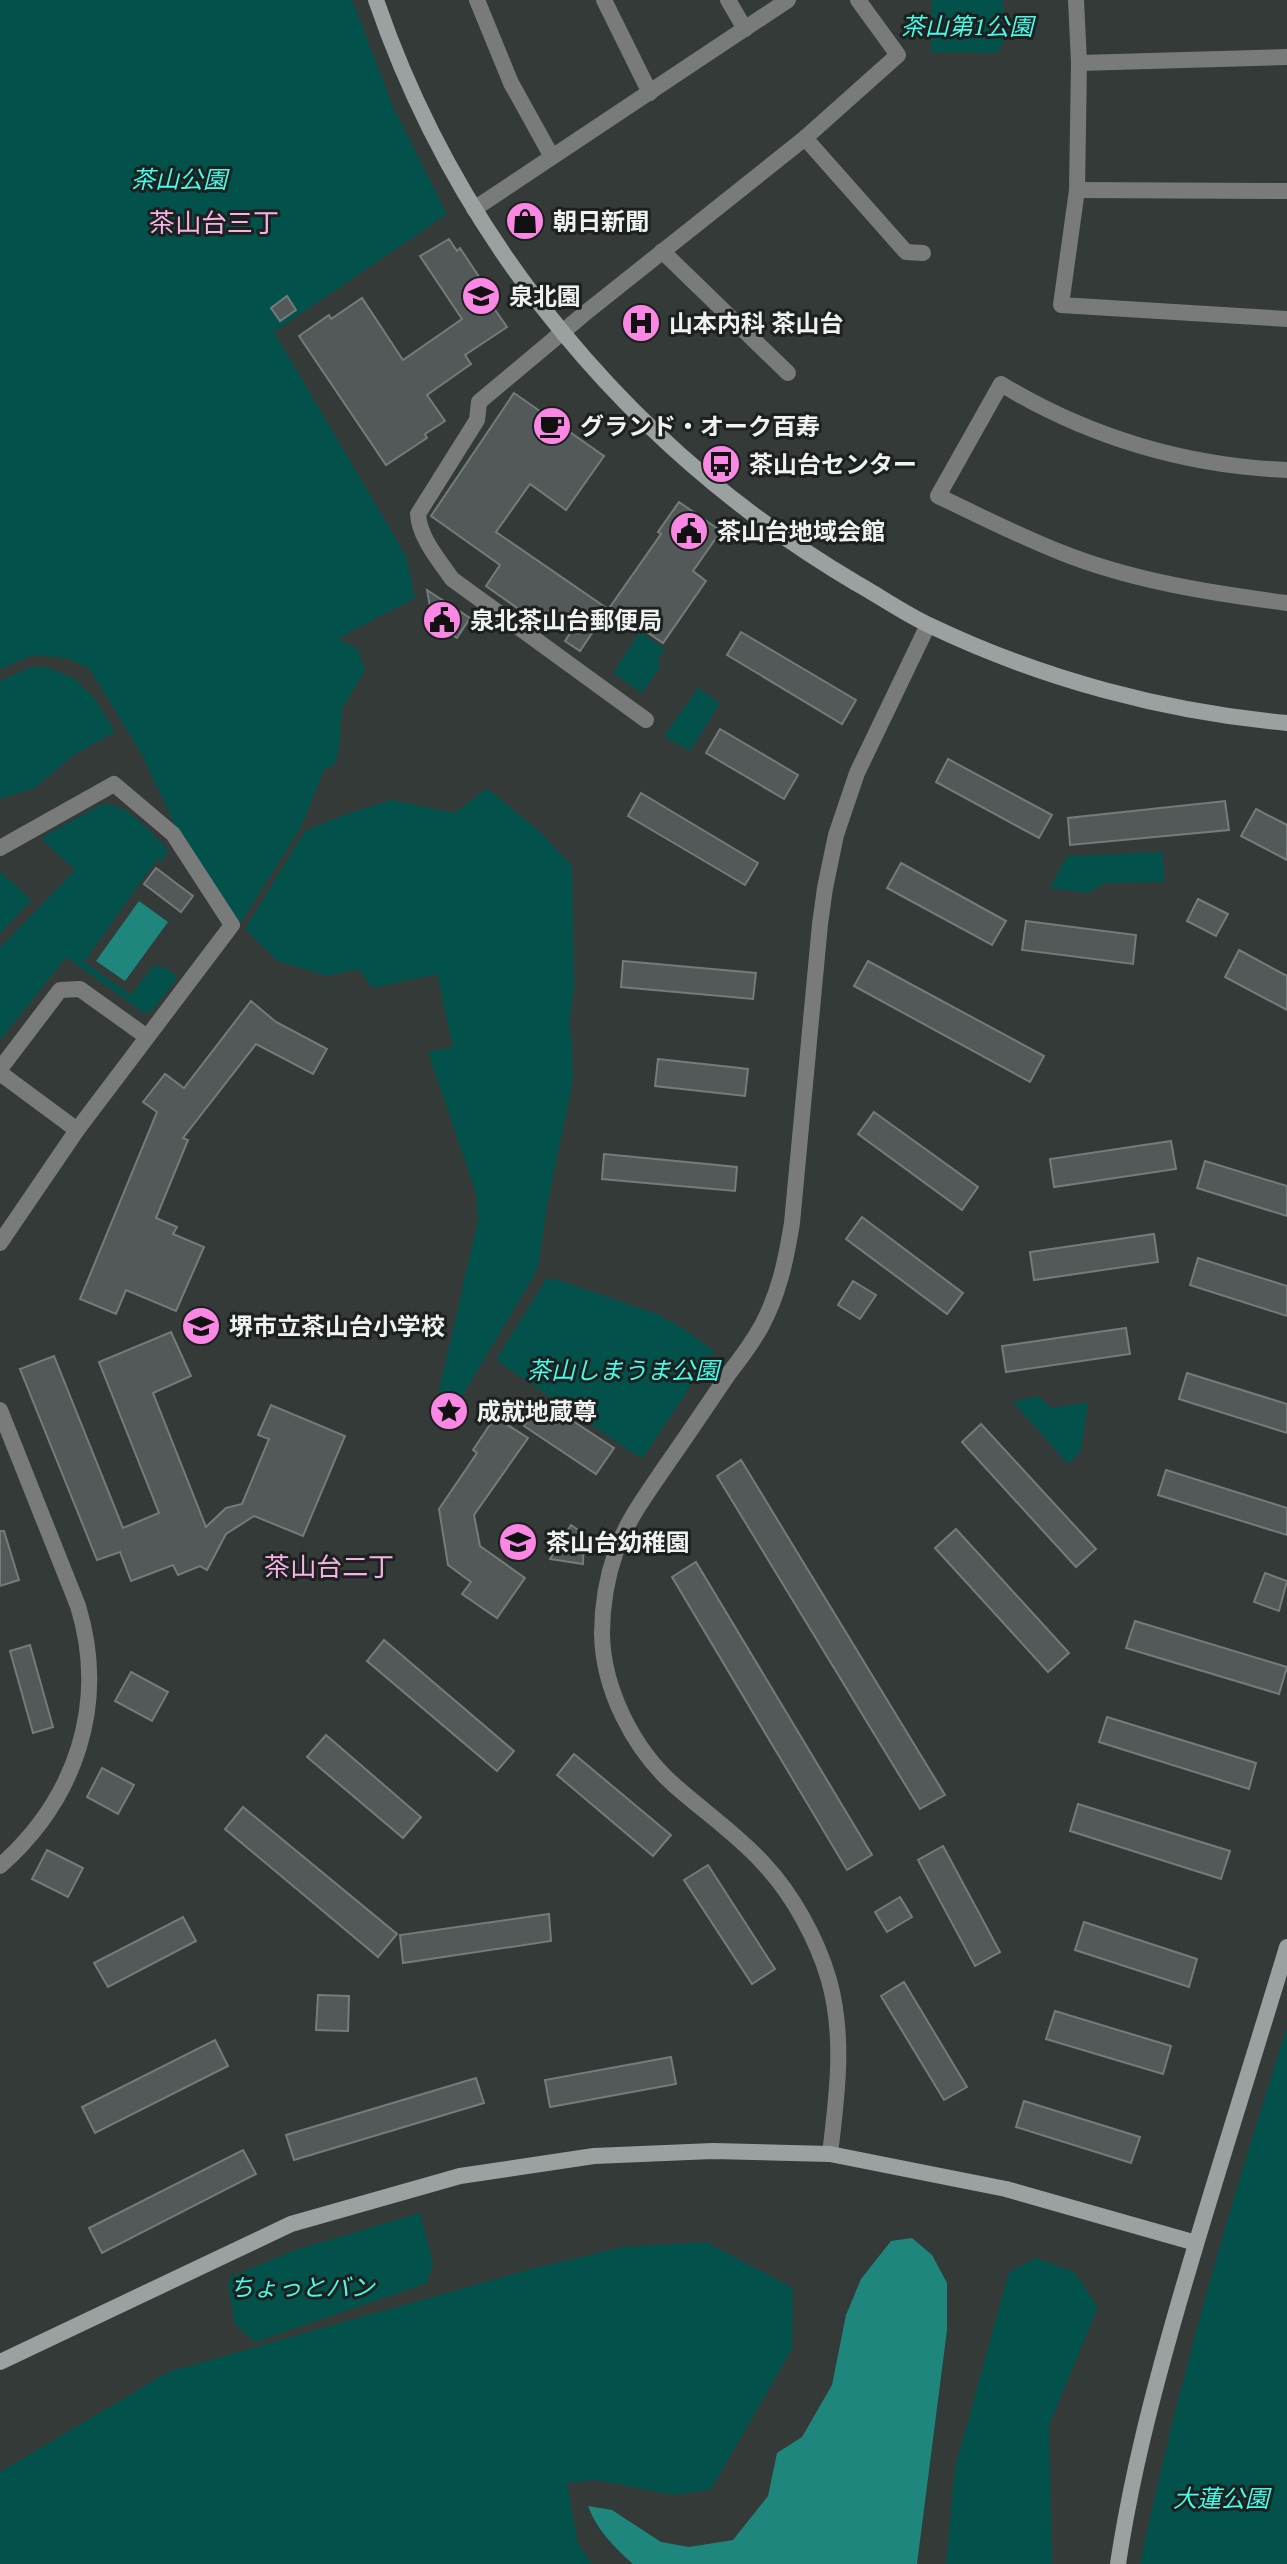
<svg xmlns="http://www.w3.org/2000/svg" width="1287" height="2564" viewBox="0 0 1287 2564" font-family="'PT Serif','Noto Sans JP',serif">
<style>
.green{fill:#02524b}
.water{fill:#1e867c}
.building{fill:#525958;stroke:#747c7b;stroke-width:2}
.lines{fill:none;stroke-linecap:round;stroke-linejoin:round}
.street{stroke:#787b7a;stroke-width:16}
.secondary{stroke:#9ba1a0;stroke-width:16}
.labels{text-anchor:middle;dominant-baseline:central;stroke-width:6;stroke-linejoin:round;paint-order:stroke}
.park-label{font-size:24px;font-style:italic;fill:#44fbe8;stroke:#1d201f}
.poi-label{font-size:24px;font-weight:bold;fill:#eef3f2;stroke:#1d201f;text-anchor:start}
.neighbourhood-label{font-size:26px;fill:#f4b2e5;stroke:#1d201f}
</style>
<rect width="100%" height="100%" fill="#333a38"/>
<g class="green">
<polygon points="0,0 352,0 394,109 447,214 274,332 406,556 415,598 337,639 358,649 365,670 342,709 339,750 334,765 324,770 301,827 239,925 178,831 141,753 89,668 66,658 33,655 0,669"/>
<polygon points="932,0 1003,0 1003,43 997,53 931,52"/>
<polygon points="640,632 665,649 658,660 660,667 642,693 613,673"/>
<polygon points="46,667 75,679 95,699 115,732 74,755 34,788 0,799 0,681 29,668"/>
<polygon points="698,688 720,703 690,751 664,736"/>
<polygon points="487,788 540,832 572,866 574,989 569,1024 572,1041 573,1080 546,1211 539,1261 536,1272 458,1403 450,1403 442,1400 439,1391 478,1220 476,1193 428,1052 453,1047 437,974 373,988 358,969 328,976 278,961 245,929 305,831 347,814 392,800 455,813"/>
<path d="M102,804c26,-1 49,29 66,46l-6,12 -5,-3 -73,103 47,33 23,-30 16,5 7,8 -25,33 -8,2 -78,-56 -66,83v-92l75,-78 -34,-32z"/>
<polygon points="1163,852 1164,882 1105,883 1089,893 1050,888 1067,856"/>
<polygon points="0,871 31,900 0,934"/>
<polygon points="546,1279 558,1280 657,1314 684,1329 714,1351 642,1459 496,1360"/>
<polygon points="1038,1396 1052,1408 1088,1402 1081,1451 1068,1464 1013,1402"/>
<path d="M1287,2028v536h-147c38,-181 90,-360 147,-536z"/>
<polygon points="420,2213 433,2263 427,2283 255,2342 235,2324 228,2286 230,2277 295,2250"/>
<polygon points="706,2242 793,2288 792,2349 711,2489 676,2495 595,2480 567,2483 578,2544 592,2564 0,2564 0,2472 168,2372 531,2269 623,2247"/>
<polygon points="1036,2258 1074,2272 1098,2307 1049,2425 1052,2564 946,2564 955,2468 1009,2272"/>
</g>
<g class="water">
<polygon points="139,901 168,922 125,981 96,961"/>
<path d="M912,2238l20,17 15,28v47l-30,234h-284c-19,-17 -36,-34 -45,-58l24,4 49,32 28,5 44,-7 35,-44 9,-43 25,-16 30,-52 14,-70 15,-36 30,-38z"/>
</g>
<g class="building">
<polygon points="449,239 457,251 460,248 493,298 489,301 507,327 465,355 471,364 427,395 445,421 425,434 427,438 386,465 299,336 329,315 331,319 362,298 403,360 462,319 420,256"/>
<polygon points="287,296 296,310 280,321 271,308"/>
<polygon points="514,393 604,456 566,510 530,484 496,532 608,609 580,651 565,641 571,632 557,622 544,613 537,622 486,586 500,565 431,516"/>
<polygon points="679,502 721,531 693,571 706,581 663,643 610,607 661,534 658,532"/>
<polygon points="427,590 470,618 457,638 433,623"/>
<polygon points="741,632 856,700 842,724 727,655"/>
<polygon points="720,729 798,775 784,799 706,753"/>
<polygon points="948,759 1052,815 1039,838 936,782"/>
<polygon points="641,793 758,863 745,885 628,816"/>
<polygon points="1225,801 1229,830 1070,845 1068,818"/>
<polygon points="1256,809 1287,825 1287,860 1241,836"/>
<polygon points="901,863 1006,921 992,945 887,888"/>
<polygon points="156,868 193,896 181,912 144,884"/>
<polygon points="1198,899 1228,914 1216,936 1187,921"/>
<polygon points="1026,921 1136,935 1133,964 1022,950"/>
<polygon points="1239,950 1287,976 1287,1010 1225,977"/>
<polygon points="623,961 756,973 753,999 621,987"/>
<polygon points="868,961 1044,1056 1030,1082 854,986"/>
<polygon points="251,1001 276,1022 327,1049 313,1074 256,1044 183,1138 188,1140 156,1218 177,1227 173,1234 204,1247 176,1311 126,1290 116,1314 80,1299 157,1112 143,1102 165,1074 184,1088"/>
<polygon points="658,1059 748,1069 745,1096 655,1086"/>
<polygon points="874,1112 978,1187 962,1210 858,1134"/>
<polygon points="1171,1141 1176,1169 1054,1187 1050,1159"/>
<polygon points="604,1154 737,1167 735,1191 602,1179"/>
<polygon points="1205,1161 1287,1186 1287,1216 1197,1188"/>
<polygon points="862,1217 963,1293 947,1314 846,1239"/>
<polygon points="1154,1234 1158,1262 1034,1280 1030,1252"/>
<polygon points="1198,1258 1287,1286 1287,1316 1190,1285"/>
<polygon points="853,1281 876,1295 860,1319 838,1305"/>
<polygon points="1126,1328 1130,1354 1006,1372 1002,1346"/>
<polygon points="171,1332 191,1376 153,1393 206,1527 226,1508 242,1504 269,1439 258,1435 271,1405 345,1436 303,1536 254,1516 226,1534 207,1570 200,1566 178,1575 173,1565 131,1581 120,1552 97,1560 20,1369 54,1356 123,1528 159,1513 99,1362"/>
<polygon points="1187,1373 1287,1404 1287,1433 1179,1399"/>
<polygon points="541,1400 614,1448 596,1474 524,1426"/>
<polygon points="495,1417 528,1438 474,1515 480,1546 525,1578 497,1618 462,1594 471,1582 448,1565 439,1509 477,1453 473,1450"/>
<polygon points="981,1424 1096,1549 1076,1567 962,1442"/>
<polygon points="741,1460 945,1795 920,1809 717,1476"/>
<polygon points="1166,1470 1287,1508 1287,1535 1158,1495"/>
<polygon points="571,1525 584,1534 583,1564 550,1559"/>
<polygon points="956,1529 1069,1653 1048,1672 935,1548"/>
<polygon points="0,1531 4,1531 19,1580 0,1586"/>
<polygon points="696,1562 872,1855 847,1870 672,1577"/>
<polygon points="1265,1573 1287,1581 1279,1611 1254,1602"/>
<polygon points="1135,1621 1287,1667 1279,1694 1126,1648"/>
<polygon points="384,1640 514,1751 497,1771 367,1661"/>
<polygon points="30,1645 53,1727 33,1733 10,1651"/>
<polygon points="131,1672 168,1692 152,1721 115,1701"/>
<polygon points="1107,1717 1256,1763 1249,1789 1099,1742"/>
<polygon points="326,1735 421,1817 403,1838 307,1757"/>
<polygon points="574,1754 671,1835 653,1856 557,1775"/>
<polygon points="102,1768 134,1785 118,1814 87,1797"/>
<polygon points="1078,1804 1230,1851 1221,1879 1070,1831"/>
<polygon points="243,1807 397,1934 378,1957 225,1829"/>
<polygon points="943,1846 1000,1952 975,1966 918,1860"/>
<polygon points="47,1850 83,1868 68,1897 32,1879"/>
<polygon points="708,1865 775,1969 752,1984 684,1880"/>
<polygon points="900,1897 912,1917 887,1932 875,1912"/>
<polygon points="549,1914 551,1941 403,1963 400,1935"/>
<polygon points="183,1917 196,1941 108,1987 94,1963"/>
<polygon points="1084,1922 1197,1959 1189,1987 1075,1950"/>
<polygon points="904,1982 967,2087 944,2100 881,1996"/>
<polygon points="318,1995 349,1996 348,2031 316,2030"/>
<polygon points="1055,2011 1171,2046 1163,2074 1046,2039"/>
<polygon points="215,2040 228,2066 95,2133 82,2107"/>
<polygon points="671,2057 676,2084 550,2107 545,2080"/>
<polygon points="476,2078 484,2103 294,2160 286,2135"/>
<polygon points="1024,2101 1140,2137 1131,2163 1016,2127"/>
<polygon points="243,2150 256,2174 102,2253 89,2228"/>
</g>
<g class="lines">
<g class="street">
<polyline points="477,0 511,83 552,157"/>
<polyline points="604,0 650,93"/>
<polyline points="728,0 745,29"/>
<polyline points="1076,0 1079,63 1077,190 1061,305 1287,319"/>
<polyline points="1079,63 1287,57"/>
<polyline points="805,138 906,252 923,253"/>
<polyline points="1077,190 1287,191"/>
<polyline points="474,209 788,0"/>
<polyline points="662,251 788,373"/>
<path d="M1287,470c-101,-4 -199,-33 -286,-86l-63,112c40,19 81,40 122,56 72,29 151,41 227,51"/>
<path d="M646,720l-194,-141c-13,-19 -33,-42 -34,-65l59,-94 2,-18 105,-88 221,-176 93,-83 -40,-55"/>
<polyline points="0,848 114,784 173,834 232,925 77,1130 0,1243"/>
<polyline points="0,1069 60,990 80,989 147,1037"/>
<polyline points="0,1073 77,1130"/>
<path d="M0,1410l78,196c30,98 -2,193 -78,260"/>
<path d="M830,2154c7,-58 15,-117 -1,-174 -12,-41 -36,-85 -65,-116 -27,-30 -61,-53 -91,-80 -40,-36 -70,-95 -71,-150 0,-27 5,-57 14,-83 11,-31 31,-57 49,-84 22,-31 43,-63 65,-95 11,-14 22,-29 31,-45 18,-33 25,-67 31,-104l28,-299 5,-36 11,-53 21,-62 71,-148"/>
</g>
<g class="secondary">
<path d="M376,0c84,245 258,452 480,583 25,14 49,31 75,43 111,53 234,86 356,97"/>
<polyline points="0,2362 291,2224 460,2176 594,2156 713,2151 830,2154 1006,2189 1196,2243"/>
<path d="M1118,2564c13,-87 35,-171 59,-255 35,-122 74,-242 110,-362"/>
</g>
</g>
<defs>
<symbol id="shop-disc" viewBox="-11 -11 22 22"><circle r="9.5" fill="#fb87e5" stroke="#1d201f"/><path d="M-5-2.5h2.3a2.7 3.5 0 0 1 5.4 0H5L5.5 6h-11ZM-1.5-2.5h3a1.5 2.3 0 0 0-3 0Z" fill="#111"/></symbol>
<symbol id="school-disc" viewBox="-11 -11 22 22"><circle r="9.5" fill="#fb87e5" stroke="#1d201f"/><path d="M0-5L7-2L0 1L-7-2ZM-4 1L0 2.5L4 1V4Q0 6-4 4Z" fill="#111"/></symbol>
<symbol id="hospital-disc" viewBox="-11 -11 22 22"><circle r="9.5" fill="#fb87e5" stroke="#1d201f"/><path d="M-5-5h3v3.5h4V-5h3V5h-3V1.5h-4V5h-3Z" fill="#111"/></symbol>
<symbol id="cafe-disc" viewBox="-11 -11 22 22"><circle r="9.5" fill="#fb87e5" stroke="#1d201f"/><path d="M-5.5-4.5H6V0H3Q3 3.5 0 3.5H-2.5Q-5.5 3.5-5.5 0ZM3-3.2v2h1.7v-2ZM-6 4.5H4V6H-6Z" fill="#111"/></symbol>
<symbol id="bus-disc" viewBox="-11 -11 22 22"><circle r="9.5" fill="#fb87e5" stroke="#1d201f"/><path d="M-5-6H5V4H4V6H2V4H-2V6H-4V4H-5ZM-3.5-4V0h7V-4ZM-3.5 1.2v1.5H-2V1.2ZM2 1.2v1.5H3.5V1.2Z" fill="#111"/></symbol>
<symbol id="civic-disc" viewBox="-11 -11 22 22"><circle r="9.5" fill="#fb87e5" stroke="#1d201f"/><path d="M-.6-6.5H3V-4.5H.6V-3L4-1V1h2V6H-6V1h2V-1L-.6-3ZM-1.2 2.5V6h2.4V2.5Z" fill="#111"/></symbol>
<symbol id="sight-disc" viewBox="-11 -11 22 22"><circle r="9.5" fill="#fb87e5" stroke="#1d201f"/><path d="M0-6L1.8-2.2L6-1.7L2.9 1.2L3.7 5.4L0 3.3L-3.7 5.4L-2.9 1.2L-6-1.7L-1.8-2.2Z" fill="#111"/></symbol>
</defs>
<g fill-rule="evenodd">
<use href="#shop-disc" x="503" y="199" width="44" height="44"/>
<use href="#school-disc" x="459" y="274" width="44" height="44"/>
<use href="#hospital-disc" x="619" y="301" width="44" height="44"/>
<use href="#cafe-disc" x="530" y="404" width="44" height="44"/>
<use href="#bus-disc" x="699" y="442" width="44" height="44"/>
<use href="#civic-disc" x="667" y="509" width="44" height="44"/>
<use href="#civic-disc" x="420" y="598" width="44" height="44"/>
<use href="#school-disc" x="179" y="1304" width="44" height="44"/>
<use href="#sight-disc" x="427" y="1389" width="44" height="44"/>
<use href="#school-disc" x="496" y="1520" width="44" height="44"/>
</g>
<g class="labels">
<g class="park-label">
<text x="967" y="26">茶山第1公園</text>
<text x="179" y="179">茶山公園</text>
<text x="623" y="1370">茶山しまうま公園</text>
<text x="302" y="2287">ちょっとバン</text>
<text x="1221" y="2498">大蓮公園</text>
</g>
<g class="poi-label">
<text x="553" y="221">朝日新聞</text>
<text x="509" y="296">泉北園</text>
<text x="669" y="323">山本内科 茶山台</text>
<text x="580" y="426">グランド・オーク百寿</text>
<text x="749" y="464">茶山台センター</text>
<text x="717" y="531">茶山台地域会館</text>
<text x="470" y="620">泉北茶山台郵便局</text>
<text x="229" y="1326">堺市立茶山台小学校</text>
<text x="477" y="1411">成就地蔵尊</text>
<text x="546" y="1542">茶山台幼稚園</text>
</g>
<g class="neighbourhood-label">
<text x="214" y="222">茶山台三丁</text>
<text x="329" y="1566">茶山台二丁</text>
</g>
</g>
</svg>
